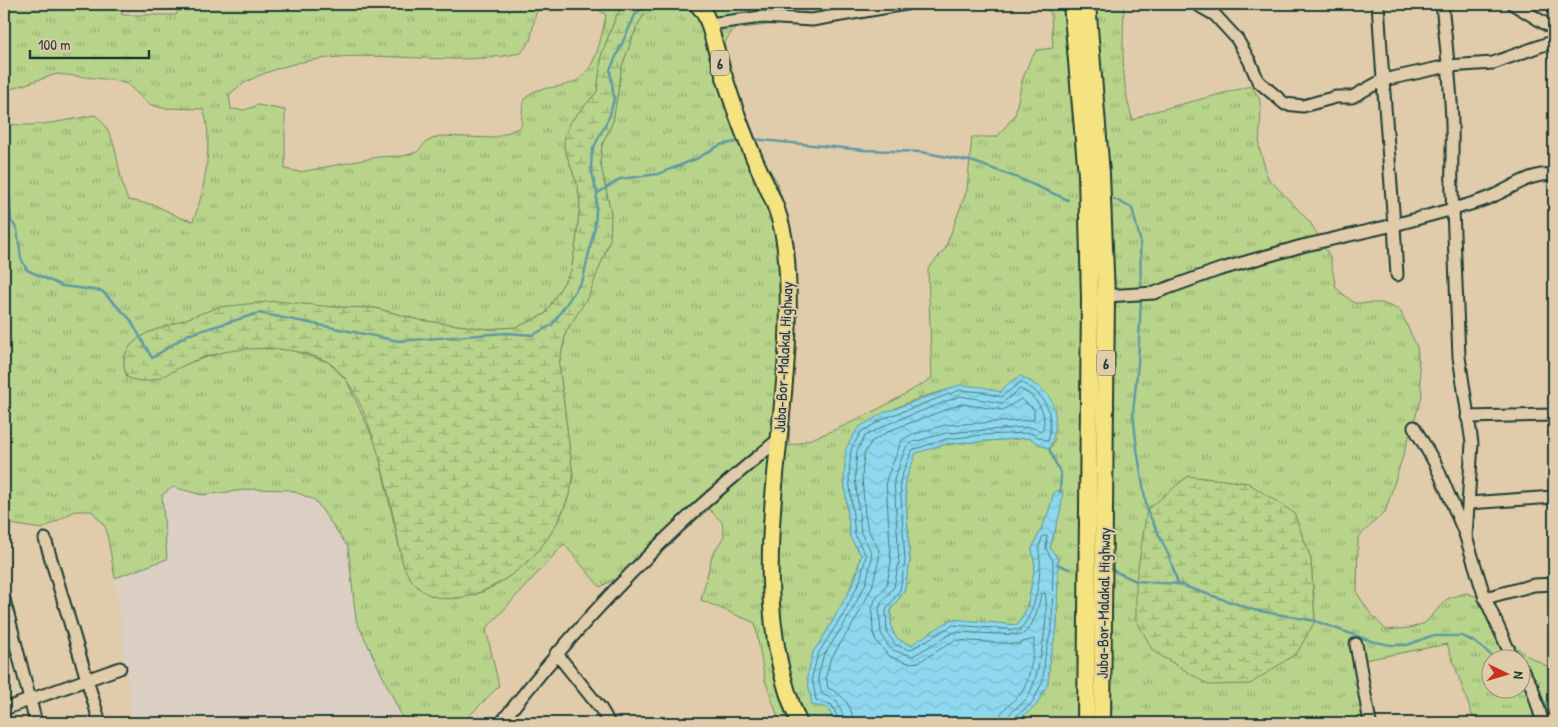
<svg xmlns="http://www.w3.org/2000/svg" width="1558" height="727" viewBox="0 0 1558 727" font-family="'Patrick Hand',sans-serif">
<style>
.built{fill:#dbcec3}
.grass{fill:url(#grass-tufts);stroke:#6c8860;fill-rule:evenodd}
.wetland{fill:url(#wetland-marsh);stroke:#6c8860}
.water{fill:url(#water-waves);stroke:#619aa4}
.lines{fill:none;stroke-linecap:round;stroke-linejoin:round}
.shore{stroke:#4b7b7e;stroke-width:1}
.stream{stroke:#619aa4;stroke-width:2.5}
.minor-casing{stroke:#1f3d34;stroke-width:15}
.major-casing{stroke:#1f3d34;stroke-width:19}
.highway-casing{stroke:#1f3d34;stroke-width:20}
.minor{stroke:#e0cbaa;stroke-width:11}
.major{stroke:#f5e382;stroke-width:15}
.highway{stroke:#f5e382;stroke-width:16}
.labels{text-anchor:middle;dominant-baseline:central;stroke-width:4;stroke-linejoin:round;paint-order:stroke}
.shield{fill:#e0cbaa;stroke:#596857;stroke-width:1}
.shield-label{font-size:15px;font-weight:bold;fill:#1f3d34}
.street-label{font-size:16px;fill:#1f3d34;stroke:#e0cbaa}
</style>
<defs>
<pattern id="grass-tufts" width="24" height="20" patternUnits="userSpaceOnUse" patternTransform="scale(1.25)"><rect width="24" height="20" fill="#b8d48b"/><path d="M3 7l-1-3M5 7V3M7 7l1-3M15 17l-1-3M17 17v-4M19 17l1-3" fill="none" stroke="#95ad72"/></pattern>
<pattern id="wetland-marsh" width="20" height="14" patternUnits="userSpaceOnUse" patternTransform="scale(1.25)"><rect width="20" height="14" fill="#b8d48b"/><path d="M1 5h8M5 5V1M11 12h8M15 12V8" fill="none" stroke="#95ad72"/></pattern>
<pattern id="water-waves" width="16" height="10" patternUnits="userSpaceOnUse" patternTransform="scale(1.25)"><rect width="16" height="10" fill="#8dd8ee"/><path d="M0 5q4-4 8 0t8 0" fill="none" stroke="#79bacd"/></pattern>
</defs>
<rect width="100%" height="100%" fill="#e0cbaa"/>
<filter id="ink" filterUnits="userSpaceOnUse"><feTurbulence type="fractalNoise" baseFrequency=".02" numOctaves="2"/><feDisplacementMap in="SourceGraphic" scale="10" xChannelSelector="R" yChannelSelector="G"/><feConvolveMatrix kernelMatrix="1 2 1 2 8 2 1 2 1" color-interpolation-filters="sRGB"/></filter>
<g filter="url(#ink)">
<polygon class="built" points="173,487 202,495 254,489 290,490 315,500 348,547 356,620 405,723 133,723 115,578 167,559 162,495"/>
<path class="grass" d="M4,4h117l1,11h54l6,-11h445l-10,10 -15,39 -5,39 -27,30 -6,25 14,40 2,17 -4,39 -5,28 -26,43 -28,13 -30,2 -68,-9 -44,-12 -42,-1 -186,26c-19,12 -28,22 -20,44l24,4 40,-19 43,-13 15,-2 41,3 38,12 19,19 30,66 26,117 50,35c9,-2 20,-3 29,-7 45,-20 85,-67 91,-116l-14,-111 7,-33 45,-118 -11,-53 2,-16 11,-24 9,-55 14,-38 7,-12 18,-9 -1,-3h115v20l-41,5 -8,11 -2,10 4,17 36,93 13,22 10,37 5,60 -3,167c50,-14 99,-41 143,-68l-4,-109 17,-20 22,-59 5,-53h25l18,-22 7,-34 8,-21 7,-10 16,-2 -2,-35 -12,-9h85c-1,38 -4,80 9,116l15,-7 103,-27 8,11 2,12 -2,38 9,31 42,44 20,35 6,31 18,15h28l18,7 17,37 5,49 -37,116 -27,25 -1,56 13,20 16,17 24,-2 15,-5 22,-24 19,-6 12,4 13,28 35,30 28,15v53h-79l-28,-79 -93,18 13,61h-354l6,-3 29,-37 2,-25 7,-31 1,-68 -8,-11 5,-18 -1,-37 -6,21 -16,35 3,17 -8,42 -9,17 -66,-5 -41,25c-21,-7 -20,-15 -20,-36l13,-17 6,-30 -5,-80 11,-30 31,-8 82,-6 21,11 5,-10 -45,-57 -10,10c-49,-14 -100,12 -142,36l-14,49 6,60 11,18c-8,36 -27,67 -48,97l15,56 7,15h-55l-15,-43 -10,-57 -54,-23 11,-44 12,-20 -2,-14 -13,-13 -53,47 -56,31 -36,-43 -78,85 13,57 -37,37h-57l-49,-103 -8,-73 -33,-47 -25,-10 -36,-1 -52,6 -29,-8 -11,8 5,64 -52,19 -9,-50 -14,-17h-17l-33,18 -38,-6v-400c26,6 64,-3 91,-8 26,20 20,58 33,85l27,5 26,13 12,3c12,-28 21,-84 10,-112l-41,-1 -13,-4 -22,-20 -14,-4 -56,-6 -53,17zM562,4l31,2 13,9c-4,19 -9,48 -23,61 -18,17 -49,6 -58,24 -4,7 -3,20 -4,27l-27,11 -55,-2 -13,6 -9,10 -13,4 -26,1 -78,15 -15,-3v-59l-27,-5 -13,5 -14,-1 -2,-14c12,-12 24,-17 39,-23 84,-33 168,-1 253,-19l9,-12 6,-29 13,-7zM1294,513l17,46 4,62zM1490,660h30v30h-30z"/>
<g class="wetland">
<path d="M627,4h33l1,3 -18,9 -7,12 -14,38 -9,55 -11,24 -2,16 11,53 -1,26 -21,55 -23,37 -7,32 14,112c-4,31 -24,67 -48,88 -35,31 -100,59 -122,0 -11,-49 -30,-178 -77,-203 -16,-8 -34,-11 -51,-12 -30,-2 -57,2 -86,14 -21,9 -39,26 -62,14 -8,-22 1,-32 20,-44l72,-26 57,-6 57,6 42,1 44,12 68,9 30,-2 28,-13 26,-43 5,-28 4,-39 -2,-17 -14,-40 1,-13 5,-12 27,-30 5,-39 15,-39z"/>
<polygon points="1188,476 1248,483 1294,513 1311,559 1315,621 1297,653 1250,684 1209,685 1153,651 1136,619 1136,581 1147,510"/>
</g>
<path class="water" d="M1021,376c10,6 24,13 30,24 7,13 5,36 -2,49l-20,-11 -82,6 -31,9 -11,29 5,80 -6,30 -13,17c0,21 -1,29 20,36l41,-26 66,6 9,-17 8,-42 -3,-17 16,-35 6,-22 9,-2 -2,19 -11,39 8,11 -1,68 -7,31 -2,25 -12,23 -23,17h-178l-7,-15 -16,-3 -5,-28 6,-25 13,-19 30,-55 5,-23 -11,-18 -6,-60 2,-29 12,-20 25,-15 77,-28 23,2 17,5 10,-10z"/>
<g class="lines">
<g class="shore">
<path d="M840,723l-8,-18 -16,-5 -4,-23 6,-23 26,-41 16,-32 6,-25 -11,-21 -6,-58 2,-28 10,-17 24,-14 75,-28 22,2 19,5 20,-15c19,10 29,21 29,43 0,6 0,11 -2,16l-19,-8 -46,2 -37,4 -34,11 -12,31 5,81 -5,28 -14,20 1,23 9,12 14,5 43,-25 66,5c15,-14 20,-44 21,-63 1,-16 -5,-14 3,-31h4l-1,13 7,12 -1,65 -7,31 -2,24 -11,22 -18,15 -2,5"/>
<path d="M846,723l-9,-22 -15,-7 -4,-17 5,-20 26,-41 17,-33 6,-25 -1,-7 -10,-18 -6,-56 2,-26 8,-15 23,-12 72,-28 42,7 18,-14c16,8 29,23 22,42l-13,-4 -83,6 -33,9 -7,5 -12,33 5,82 -5,25 -13,16 -2,7 2,23 8,14 6,4 18,5 41,-24 68,3c13,-9 16,-27 19,-41l4,-1c5,20 -6,88 -18,105 -6,9 -20,12 -21,25"/>
<path d="M853,723c0,-16 -10,-29 -25,-35l-2,-11 4,-17 26,-41 16,-32 7,-28v-9l-11,-20 -3,-15 -3,-38 2,-23 7,-12 20,-12 70,-26 42,6 18,-11 13,10v11l-89,5 -34,10 -9,5 -16,40 5,82 -4,22 -12,16 -3,9 1,24 3,8 13,15 19,7 11,-1 36,-22 62,4 17,-5c1,12 -5,43 -12,53 -8,12 -23,15 -23,31"/>
</g>
<g class="stream">
<polyline points="751,139 864,150 921,152 974,162 1018,178 1068,200"/>
<polyline points="4,157 8,172 11,221 17,229 21,258 27,270 62,286 102,291 130,319 152,358 187,335 259,313 399,341 506,333 533,335 552,325 583,279 595,226 597,193 591,168 592,151 610,115 614,98 610,70 635,15 646,4"/>
<polyline points="598,193 620,179 658,174 696,159 720,145 741,141"/>
<polyline points="1114,199 1132,208 1140,239 1141,290"/>
<polyline points="1141,298 1138,363 1133,413 1137,449 1147,510 1169,556 1178,584"/>
<polyline points="1049,449 1061,474 1060,492"/>
<polyline points="1057,564 1069,569"/>
<polyline points="1112,570 1136,581 1178,584 1254,610 1315,621 1371,641 1390,645 1407,645 1431,636 1462,636 1473,641 1498,660"/>
<polyline points="1539,696 1546,704 1554,707"/>
</g>
<defs>
<g id="minor">
<polyline points="1196,4 1215,15 1237,39 1250,62 1258,81 1285,104 1303,106 1336,97 1352,97 1383,80 1394,225 1453,209 1459,357 1472,443 1466,537 1485,598 1510,653 1516,660"/>
<polyline points="1378,4 1383,80 1448,66 1493,63 1554,41"/>
<path d="M1442,4c4,40 9,80 10,120 1,29 -2,56 1,85 13,-4 28,-7 40,-13 21,-9 38,-24 61,-21"/>
<polyline points="1513,4 1554,29"/>
<polyline points="709,24 762,17 812,20 906,4"/>
<polyline points="1106,296 1154,293 1218,270 1302,246 1394,225 1397,275"/>
<polyline points="1467,417 1554,415"/>
<polyline points="1414,427 1436,465 1466,536"/>
<polyline points="1469,503 1554,497"/>
<polyline points="45,539 100,723"/>
<polyline points="1485,598 1534,585 1554,584"/>
<polyline points="4,599 36,723"/>
<polyline points="1356,644 1370,723"/>
<polyline points="556,653 601,709 609,723"/>
<polyline points="1520,666 1532,687 1543,723"/>
<polyline points="4,709 120,668"/>
<path d="M501,723c55,-71 115,-138 181,-200 31,-30 65,-57 98,-85"/>
</g>
<path id="major" d="M697,4l7,8 5,12c12,44 25,88 43,129 14,34 28,54 33,92 19,157 -52,328 14,478"/>
<g id="highway">
<polyline points="1072,4 1087,175 1090,299 1086,723"/>
<polyline points="1087,4 1101,174 1106,296 1102,723"/>
</g>
</defs>
<use href="#minor" class="minor-casing"/>
<use href="#major" class="major-casing"/>
<use href="#highway" class="highway-casing"/>
<use href="#minor" class="minor"/>
<use href="#major" class="major"/>
<use href="#highway" class="highway"/>
</g>
</g>
<g class="labels">
<g class="shield">
<rect x="711" y="50.5" width="18" height="25" rx="4"/>
<rect x="1097" y="350.5" width="18" height="25" rx="4"/>
</g>
<g class="shield-label">
<text x="720" y="63">6</text>
<text x="1106" y="363">6</text>
</g>
<g class="street-label">
<text transform="translate(783 357) rotate(-87)">Juba-Bor-Malakal Highway</text>
<text transform="translate(1103 603) rotate(-89)">Juba-Bor-Malakal Highway</text>
</g>
</g>
<rect width="1558" height="727" fill="none" stroke="#e0cbaa" stroke-width="20"/>
<rect x="10" y="10" width="1538" height="707" fill="none" stroke="#1f3d34" stroke-width="2" filter="url(#ink)"/>
<g transform="translate(1506 674) rotate(95)"><circle r="24" fill="#e0cbaa" stroke="#93927b"/>
<path d="M0-4L9 19L0 12L-9 19Z" fill="#c8321e"/>
<text y="-8" font-size="14" font-weight="bold" text-anchor="middle" fill="#1f3d34">N</text>
</g>
<path d="M30 50v8h119v-8" fill="none" stroke="#1f3d34" stroke-width="2.5"/>
<text x="38" y="50" font-size="15" fill="#1f3d34" stroke="#e0cbaa" stroke-width="4" paint-order="stroke">100 m</text>
</svg>
